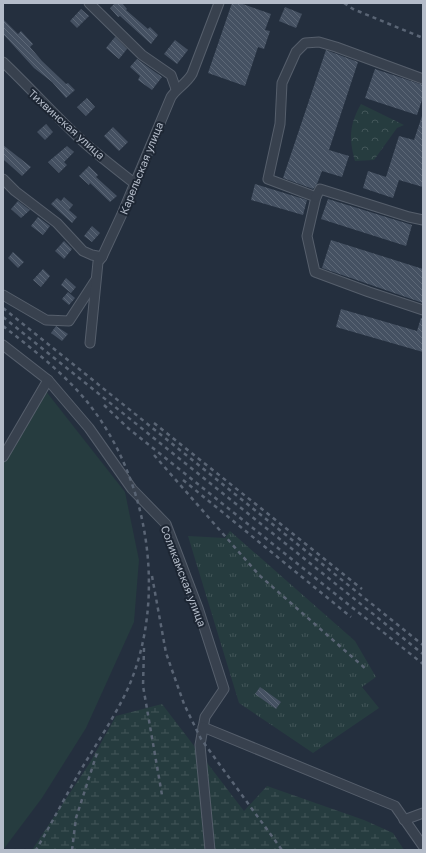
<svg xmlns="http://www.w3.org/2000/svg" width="426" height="853" viewBox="0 0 426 853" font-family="'Golos Text',sans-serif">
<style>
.grass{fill:url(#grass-tufts)}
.forest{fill:url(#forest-crowns)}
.wetland{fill:url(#wetland-marsh)}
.garden{fill:#263c3f}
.building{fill:url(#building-back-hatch)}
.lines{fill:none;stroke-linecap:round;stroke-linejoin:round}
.street-casing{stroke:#565f6c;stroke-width:11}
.street{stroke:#38414e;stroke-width:9}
.rail{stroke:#5a6575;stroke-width:2.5;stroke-dasharray:4 4;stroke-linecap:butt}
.labels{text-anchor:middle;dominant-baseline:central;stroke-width:4;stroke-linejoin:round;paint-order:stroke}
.street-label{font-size:11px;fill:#b4bcc9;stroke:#1d2633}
</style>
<defs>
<pattern id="grass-tufts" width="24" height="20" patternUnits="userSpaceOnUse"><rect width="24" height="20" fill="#263c3f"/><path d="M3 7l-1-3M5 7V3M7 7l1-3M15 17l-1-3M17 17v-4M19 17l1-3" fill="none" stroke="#435659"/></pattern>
<pattern id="forest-crowns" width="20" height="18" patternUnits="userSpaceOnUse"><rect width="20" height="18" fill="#263c3f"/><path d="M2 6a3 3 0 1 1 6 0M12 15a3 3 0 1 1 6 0" fill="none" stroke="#435659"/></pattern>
<pattern id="wetland-marsh" width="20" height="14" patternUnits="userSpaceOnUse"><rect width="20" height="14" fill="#263c3f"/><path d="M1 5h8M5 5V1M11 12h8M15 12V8" fill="none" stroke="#435659"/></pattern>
<pattern id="building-back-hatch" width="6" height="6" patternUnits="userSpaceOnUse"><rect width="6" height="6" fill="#455162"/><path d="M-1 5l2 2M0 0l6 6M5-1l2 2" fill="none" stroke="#5d6877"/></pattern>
</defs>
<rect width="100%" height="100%" fill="#242f3e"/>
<polygon class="grass" points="230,531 355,641 376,677 362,687 379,708 313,753 239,703 188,536 225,538"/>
<path class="forest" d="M361,104l43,21 -7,3 -23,32 -19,1c-6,-22 -6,-36 6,-57z"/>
<polygon class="wetland" points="162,704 244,811 267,786 364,820 393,833 404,850 32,850 89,764 116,716"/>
<polygon class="garden" points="45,390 125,492 139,560 134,622 86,728 42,798 3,850 3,462"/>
<g class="building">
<polygon points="115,3 122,3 127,9 126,10 148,29 150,27 158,35 151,44 120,16 118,17 110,8"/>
<polygon points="232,3 240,3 271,14 265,30 270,31 264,49 258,47 245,86 208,73"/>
<polygon points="285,7 302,14 296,28 279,21"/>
<polygon points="81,9 89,16 77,28 70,21"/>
<polygon points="3,19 18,34 21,31 33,44 30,47 42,61 66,84 68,83 75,90 66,98 52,82 34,68 3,34"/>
<polygon points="115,37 127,49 119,59 106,48"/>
<polygon points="175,40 188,50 177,64 164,54"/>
<polygon points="326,50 358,62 329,150 349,156 342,177 322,171 317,184 313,189 283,178"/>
<polygon points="137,59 162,77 152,90 138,80 140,76 130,67"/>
<polygon points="375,69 423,85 423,97 417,115 365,98"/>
<polygon points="87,98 95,107 86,116 77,107"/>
<polygon points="422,116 423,116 423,187 399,180 393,198 363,188 368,171 386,177 399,136 414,140"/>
<polygon points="46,124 53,132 45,140 37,132"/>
<polygon points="113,127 128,142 119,151 104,136"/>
<polygon points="3,145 31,167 22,176 3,159"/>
<polygon points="67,146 74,152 64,162 67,165 59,173 48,162"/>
<polygon points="89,166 98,175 96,177 117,196 110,202 90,183 89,185 79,176"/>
<polygon points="255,184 307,200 303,215 251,200"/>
<polygon points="64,197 73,205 69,210 77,217 72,223 51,204 57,198 61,201"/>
<polygon points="328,199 412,225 406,246 321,219"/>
<polygon points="18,201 30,210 21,218 11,209"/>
<polygon points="38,217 50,226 43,235 31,226"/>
<polygon points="92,226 100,233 92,242 84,236"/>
<polygon points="331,240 423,269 423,303 322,268"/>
<polygon points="64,241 72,249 64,259 55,251"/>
<polygon points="13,252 24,262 18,268 8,258"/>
<polygon points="43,269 50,276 41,287 33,280"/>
<polygon points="66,278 76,287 71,293 61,285"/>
<polygon points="68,292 75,298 69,305 62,299"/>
<polygon points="341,309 417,331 421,318 423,318 423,352 336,327"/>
<polygon points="56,326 68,334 62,341 51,333"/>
<polygon points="260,687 281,702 276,709 255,694"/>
</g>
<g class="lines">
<defs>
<g id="street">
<polyline points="89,3 142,55 171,75 176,89"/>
<path d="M3,62c25,24 49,50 74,74 18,17 38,32 57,47"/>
<polyline points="423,79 336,47 319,42 305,43 296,52 282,83 280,124 268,179 316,197 307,236 315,272 369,292 423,310"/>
<polyline points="3,179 15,191 57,223 83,251 92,255 102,257"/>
<polyline points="316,197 320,189 409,217 423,220"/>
<polyline points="3,295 46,320 69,321 95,281"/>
<path d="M90,343l8,-81 4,-5 20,-43 49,-117c6,-9 15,-13 21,-23l27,-71"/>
<polyline points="3,345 48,380 89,428 132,489 166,524 198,608 224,689 205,717 200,745 210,850"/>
<polyline points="3,457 48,380"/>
<polyline points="203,727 395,806 423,846"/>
<polyline points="404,820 423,813"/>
</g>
</defs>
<use href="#street" class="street-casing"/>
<use href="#street" class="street"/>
<g class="rail">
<polyline points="344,3 353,9 423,38"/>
<polyline points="3,308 423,645"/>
<polyline points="3,317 423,654"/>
<path d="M3,326c28,22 57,44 81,72 64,76 84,196 45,288 -12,27 -29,52 -44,77 -17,28 -32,58 -49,87"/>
<polyline points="104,405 129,429 423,664"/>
<polyline points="154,423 362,589"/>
<polyline points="154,455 259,575 367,670"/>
<polyline points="183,480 351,617"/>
<polyline points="152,576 166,653 184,704 201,739 282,850"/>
<polyline points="144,648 143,686 162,795"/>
<polyline points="72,850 76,818 98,750"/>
</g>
</g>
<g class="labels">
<g class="street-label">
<text transform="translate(67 124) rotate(42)">Тихвинская улица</text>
<text transform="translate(141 168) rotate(-68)">Карельская улица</text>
<text transform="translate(184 576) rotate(69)">Соликамская улица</text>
</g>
</g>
<rect width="426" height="853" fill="none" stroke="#b4bcc9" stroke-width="8"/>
</svg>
